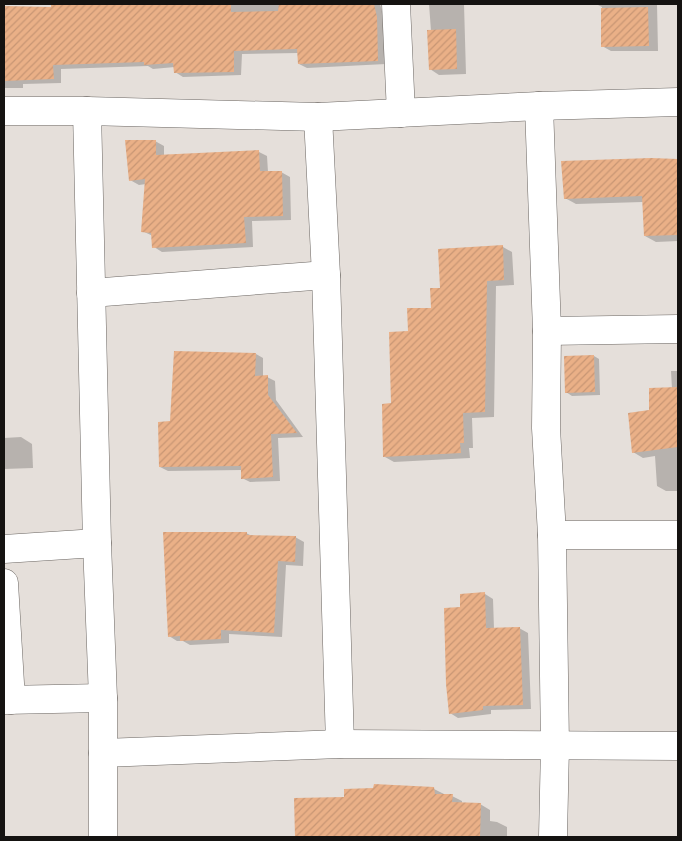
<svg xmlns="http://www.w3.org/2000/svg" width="682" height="841" viewBox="0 0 682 841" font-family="'Libre Baskerville',serif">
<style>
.shadow{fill:#0003}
.building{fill:url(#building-hatch)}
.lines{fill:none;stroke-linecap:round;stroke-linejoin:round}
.minor-casing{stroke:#6b6662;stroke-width:29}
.minor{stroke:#fff;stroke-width:28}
</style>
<defs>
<pattern id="building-hatch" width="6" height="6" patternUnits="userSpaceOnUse" patternTransform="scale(1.25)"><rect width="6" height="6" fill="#eab087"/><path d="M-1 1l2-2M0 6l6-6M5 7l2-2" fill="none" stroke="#c89674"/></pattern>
</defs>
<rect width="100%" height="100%" fill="#e5dfda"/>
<g class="shadow">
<polygon points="53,4 380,4 385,22 386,64 307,68 299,64 298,53 242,54 241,75 183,77 175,72 175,67 153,69 148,66 61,69 61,83 23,84 23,88 4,88 4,7 53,8"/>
<polygon points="429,4 464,4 466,74 439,75 430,69 431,31"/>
<polygon points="596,4 657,4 658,51 611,51 602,46 602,7"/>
<polygon points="155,141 164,146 164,156 259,152 267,156 268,172 281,172 290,177 291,220 252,221 253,247 162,252 154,247 153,236 142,231 146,184 139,185 130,180"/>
<polygon points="652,159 678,160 678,241 656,242 645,236 643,202 576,204 565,198"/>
<polygon points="503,247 512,252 514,285 496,286 494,417 472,418 473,448 469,448 470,458 394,462 385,457 393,405 409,333 433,309 441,289"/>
<polygon points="256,354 263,358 263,377 267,377 275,381 276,400 303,437 278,438 280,481 250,482 242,478 242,470 168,471 160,467 171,423"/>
<polygon points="594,356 599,359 600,395 572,396 566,392"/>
<polygon points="671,371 678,371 678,491 666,491 657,486 655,456 643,458 633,452 650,411 672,389"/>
<polygon points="21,437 32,444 33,468 4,469 4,438"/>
<polygon points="246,533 252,536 295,537 304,542 303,566 286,565 282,637 229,634 229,643 190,645 183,641 177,641 169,636"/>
<polygon points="485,594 493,599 494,629 519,628 528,633 531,709 491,710 491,714 458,718 450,713 461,609"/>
<polygon points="434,789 444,794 452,796 462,801 462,803 480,804 490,810 490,821 497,822 507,827 507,837 296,837 295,800 346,798"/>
</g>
<g class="building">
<polygon points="51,4 231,4 231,12 278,11 279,4 374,4 377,17 378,61 298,64 297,49 234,51 234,72 174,73 173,63 144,65 144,62 53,65 54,79 4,81 4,6 51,7"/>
<polygon points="648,7 649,46 601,47 601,8"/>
<polygon points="456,29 457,69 429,70 427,30"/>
<polygon points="125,140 156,140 156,155 259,150 260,171 282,171 283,216 244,217 246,243 152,248 151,233 141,232 145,179 129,181"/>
<polygon points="651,158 678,159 678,235 644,236 642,196 564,199 561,161"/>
<polygon points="503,245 504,280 487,281 485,412 463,413 464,443 460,443 461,453 383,457 382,404 391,403 389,332 408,331 407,308 431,308 430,288 440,288 438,249"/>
<polygon points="174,351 256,353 255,376 268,375 268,395 297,433 271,434 273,477 241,479 241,466 159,467 158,422 170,421"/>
<polygon points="594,355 595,392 565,393 564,356"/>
<polygon points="678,387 678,447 632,453 628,413 649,410 649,388"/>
<polygon points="163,532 247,532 247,535 296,536 295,562 278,561 274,633 221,630 221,639 180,641 180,636 168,637"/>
<polygon points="485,592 486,628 520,627 523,705 483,706 483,710 449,714 446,684 444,608 460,607 460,594"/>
<polygon points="374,784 434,787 435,794 453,794 452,802 481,803 480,837 295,837 294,798 344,797 344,789 373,788"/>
</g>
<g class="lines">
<defs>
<g id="minor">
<polyline points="396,4 401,113"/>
<polyline points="539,106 547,331 546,428 552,535 555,746 553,837"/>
<polyline points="4,111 87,111 318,117 539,106 678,102"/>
<polyline points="87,111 97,543 103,698 103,837"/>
<polyline points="318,117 326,275 340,744"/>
<polyline points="91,293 326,275"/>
<polyline points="547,331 678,329"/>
<polyline points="552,535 678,535"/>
<polyline points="4,549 97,543"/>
<polyline points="4,583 11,700"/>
<polyline points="4,700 103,698"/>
<polyline points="103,753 340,744 678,746"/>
</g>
</defs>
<use href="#minor" class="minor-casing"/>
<use href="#minor" class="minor"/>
</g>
<rect width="682" height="841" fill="none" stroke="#151311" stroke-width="10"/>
</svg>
